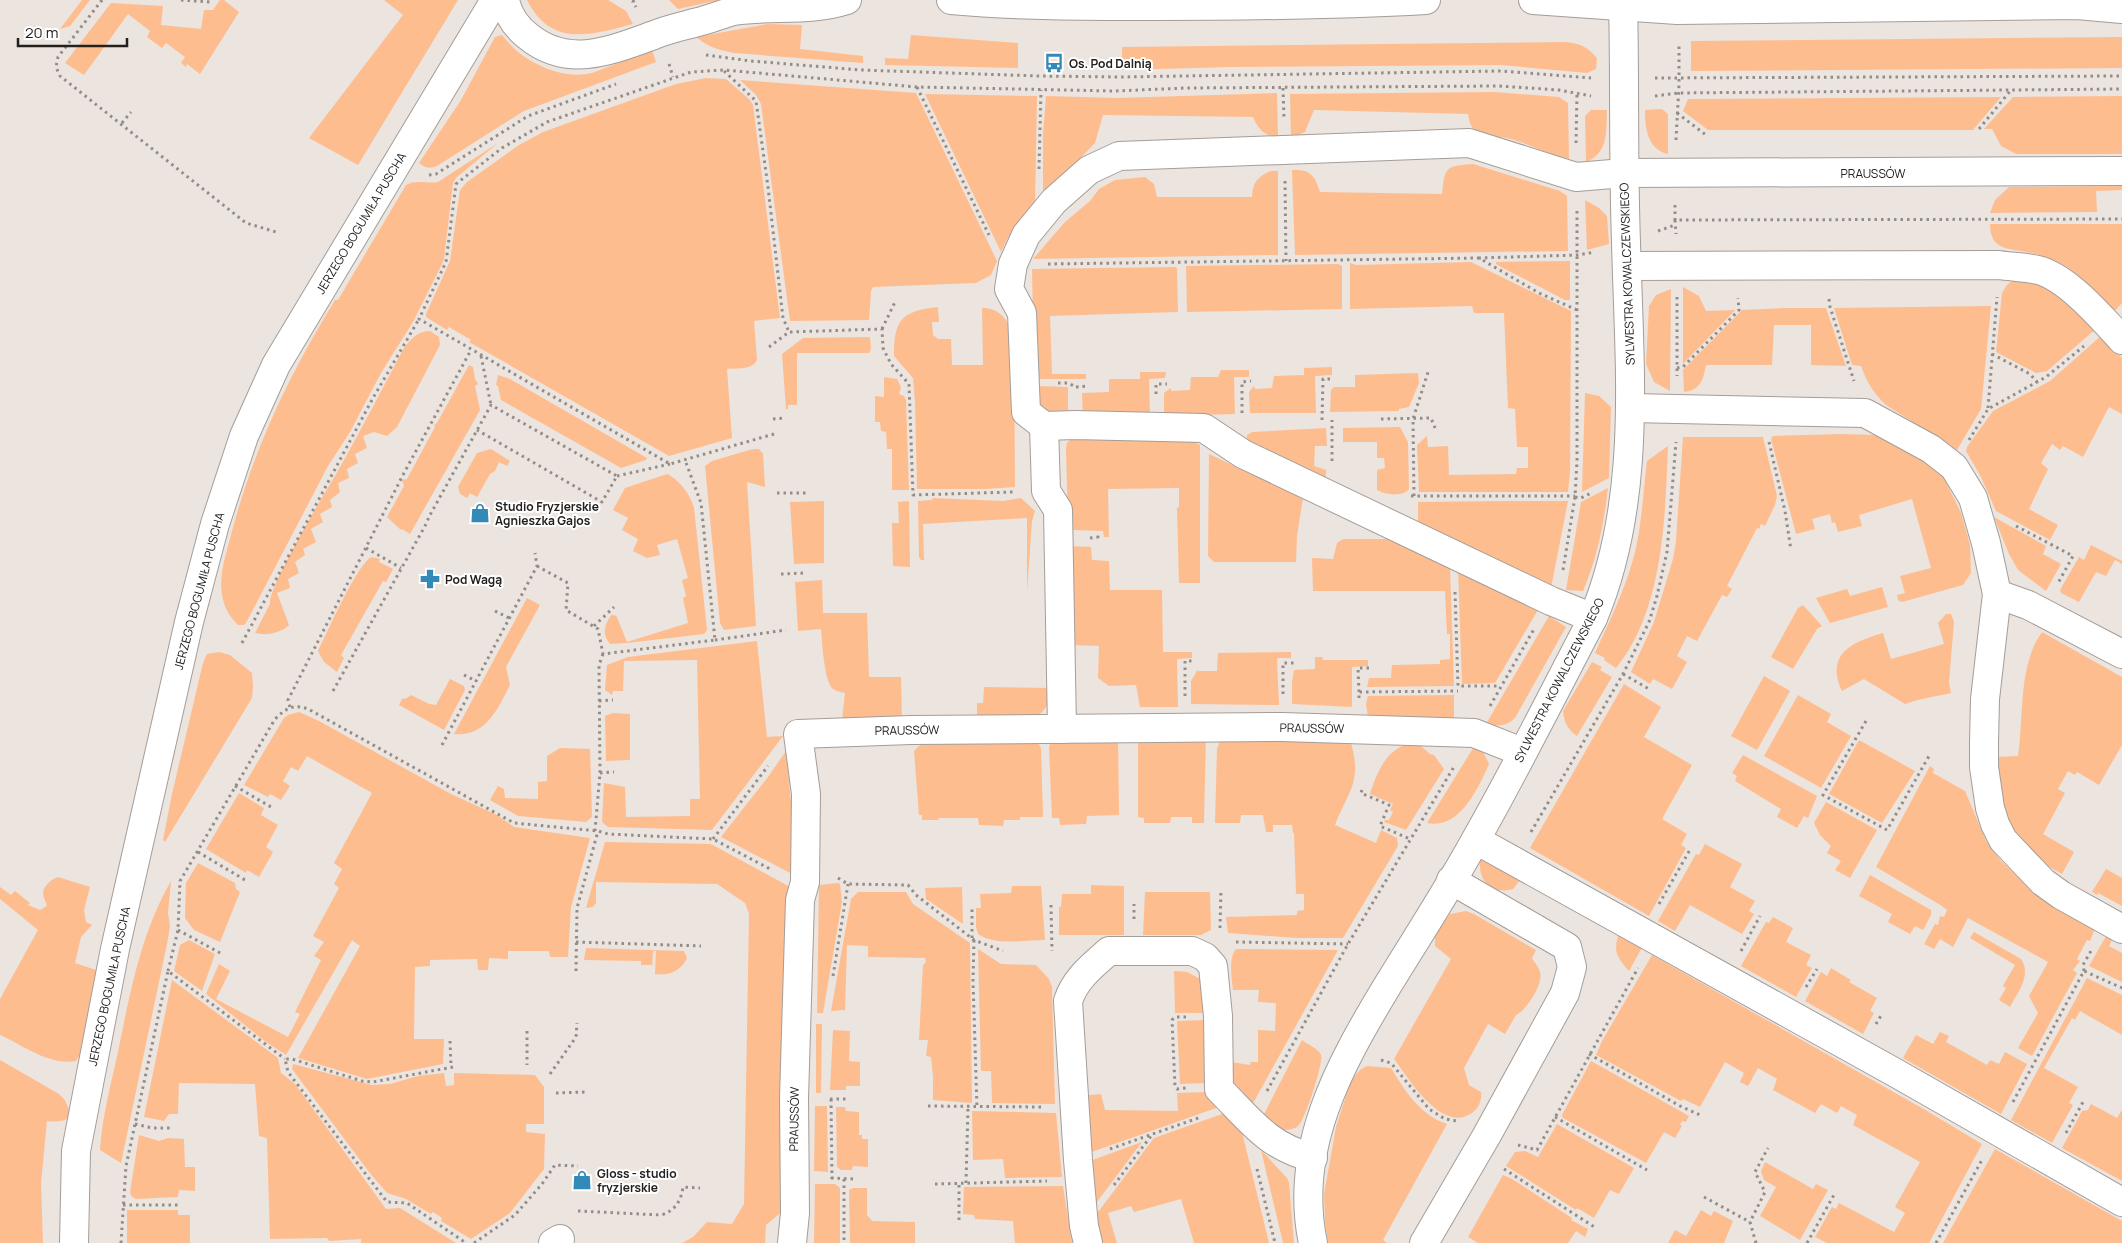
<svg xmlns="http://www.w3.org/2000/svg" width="2122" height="1243" viewBox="0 0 2122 1243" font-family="Manrope,sans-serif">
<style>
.green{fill:#febd8f}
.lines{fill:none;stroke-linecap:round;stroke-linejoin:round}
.minor-casing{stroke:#a49d98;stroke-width:30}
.path{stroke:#938d8a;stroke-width:3;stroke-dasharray:2.5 4;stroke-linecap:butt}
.minor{stroke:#fff;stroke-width:28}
.labels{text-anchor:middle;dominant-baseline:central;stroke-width:4;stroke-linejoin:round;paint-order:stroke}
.poi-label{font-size:12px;font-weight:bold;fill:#23201f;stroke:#fff;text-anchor:start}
.street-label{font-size:12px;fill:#23201f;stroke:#fff}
</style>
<rect width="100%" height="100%" fill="#ece4df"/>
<g class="green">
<polygon points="82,0 90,0 70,26 60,29"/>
<polygon points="220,0 224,0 239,12 200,74 187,64 186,67 181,63 185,57 166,43 162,48 147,37 150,31 128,14 84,75 65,63 111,3 163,6 161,25 201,29 204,10 213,10"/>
<polygon points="384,0 458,0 358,165 309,138 403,15"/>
<path d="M527,0h81l18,11 7,13c-42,11 -82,24 -106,-24z"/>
<polygon points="669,0 719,0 678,9"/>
<path d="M768,24l34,1 -2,24 63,7v7l-129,-10c-15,-3 -26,-6 -38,-16z"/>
<path d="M502,35c5,6 10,12 16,17 20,16 49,27 74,21l60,-23 4,12 -132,49 -87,55c-7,3 -12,2 -18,-3l42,-63 34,-63z"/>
<polygon points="911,35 1018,43 1018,68 885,65 885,58 908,59"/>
<polygon points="2122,37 2122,68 1691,71 1691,41"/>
<path d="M1565,42c14,1 23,5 32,16l-1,11 -9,4 -86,-8 -271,2 -108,3v-23z"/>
<path d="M706,78l20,1 24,21 3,5 27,213 -26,3 3,39c-5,10 -19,8 -30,9l5,69 -63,18 -200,-114 2,-2 -22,-13 -2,3 -21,-13v-3l24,-53 10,-71 7,-8 52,-37 24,-13 133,-48z"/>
<polygon points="740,80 916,93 997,261 991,275 976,283 873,287 871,291 869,320 868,320 790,321 761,104 756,95"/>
<path d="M1494,92l65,5 9,6 1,56c-28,-5 -55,-26 -84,-22 -12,-5 -15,-11 -17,-23l-154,-4 -9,22 -14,6 -1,-44z"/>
<path d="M1277,93l1,43c-13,2 -21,-9 -25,-19l-150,-2 -8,28 -52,54v-63l3,-38 71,2z"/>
<polygon points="925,94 1037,96 1035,206 1008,237 1001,252"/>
<polygon points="2122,96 2122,154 2016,154 2001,146 1992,129 1984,129 2013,97"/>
<polygon points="2001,97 1973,130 1708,130 1683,111 1688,99"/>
<path d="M1662,109l6,5v40c-21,-5 -23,-26 -23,-44z"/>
<path d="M1591,110h16c-1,21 2,43 -21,52l-1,-46z"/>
<path d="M498,143l-42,35 -3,5 -9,76 -3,7 -28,56 -32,51 -31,59 -22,34 -82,157 -2,2h-6c-8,-8 -13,-16 -15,-26 -6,-22 4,-47 9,-68 23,-85 57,-156 103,-231h3l68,-115c11,-6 20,-1 32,-3z"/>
<path d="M1473,164l87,27 7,5 1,55 -273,4 -3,-85c19,-1 23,6 28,22l122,2c3,-27 3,-28 31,-30z"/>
<path d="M1271,171h7v84l-245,4 32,-37 25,-21 9,-12 16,-9 30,-3 9,7 3,13h95c1,-15 5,-20 19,-26z"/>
<polygon points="2122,186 2122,190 2096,191 2097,212 1990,213 1995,200 2009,187"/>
<polygon points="1585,200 1599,208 1607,216 1609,244 1587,250"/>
<path d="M1990,224h132v79l-10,11c-15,-17 -29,-37 -48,-49 -10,-6 -22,-10 -33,-12 -20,-5 -41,-1 -41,-29z"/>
<polygon points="1570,261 1570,300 1565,300 1503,268 1496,264 1496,262"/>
<polygon points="1471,262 1571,311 1570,472 1568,492 1419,492 1417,445 1427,436 1428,447 1448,446 1449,475 1516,474 1517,468 1528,468 1528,447 1517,447 1515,409 1508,408 1504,313 1474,313 1472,306 1350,309 1350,263 1356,265"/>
<polygon points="1338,264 1342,266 1342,309 1187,312 1186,266"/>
<polygon points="1175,267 1177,268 1178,312 1050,316 1052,374 1086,374 1086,379 1038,379 1033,320 1032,269"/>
<path d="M2012,281c42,0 56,21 84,48l-49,42 -11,2 -40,-21 6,-59 5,-8z"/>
<polygon points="1683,287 1699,296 1706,311 1735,310 1683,364"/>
<polygon points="1671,289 1670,391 1654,382 1646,364 1649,306 1656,295"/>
<path d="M1991,306l-10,103 -24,41 -71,-45c-13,-12 -19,-23 -25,-39l-9,-1 -18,-57z"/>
<path d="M938,307l1,15h-7l1,13 5,4h13l1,26h31l-1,-57c18,-1 27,14 32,28l1,151 -30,2h-68l-2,-87 -2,-24 -19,-22c0,-36 7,-45 44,-49z"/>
<path d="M1785,308h41l20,58 -35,-1v-40h-37l-2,40h-66c-3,16 -6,25 -22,27l-1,-22 59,-60z"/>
<path d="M430,331l9,6 1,8 -43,82 -10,9 -13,-4 -11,4 4,12 -12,6 3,9 -11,6 2,9 -11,5 2,9 -10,8 2,7 -12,7 3,8 -12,7 5,13 -13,7 2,6 -10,7 4,11 -11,6 2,9 -13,5 12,32c-8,8 -23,11 -34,8l15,-29c-3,-15 54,-110 65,-128 24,-42 46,-85 69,-128 7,-9 13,-17 26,-17z"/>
<polygon points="2102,335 2122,358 2122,414 2109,407 2083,457 2063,446 2060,450 2052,444 2041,463 2048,469 2029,509 2058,525 2050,540 1996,511 1981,477 1966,451 1967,447 1993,411 2050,381"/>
<polygon points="870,337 871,349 869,353 797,353 797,405 788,405 788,409 786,409 782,354 803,338"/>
<polygon points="469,365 473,367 475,379 478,384 475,386 480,410 410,534 402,529 401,530 387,517 404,486 402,480 407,479 435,427 434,425 437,423"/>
<polygon points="1332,367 1332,375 1315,376 1316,413 1250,413 1249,392 1254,386 1255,389 1272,388 1274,376 1304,375 1304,368"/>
<polygon points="1221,370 1249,370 1249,377 1234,377 1235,414 1164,416 1164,393 1171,388 1171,391 1190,390 1191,377 1218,377"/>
<polygon points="1140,372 1166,372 1165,378 1149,379 1150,416 1083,418 1082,393 1109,392 1109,379 1140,379"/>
<polygon points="1418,373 1419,383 1409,407 1399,409 1399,411 1330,412 1331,390 1334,387 1355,387 1355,375"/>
<polygon points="498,375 510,379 647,458 646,460 621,468 501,400 498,386 496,385"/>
<polygon points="884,377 897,379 901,387 899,394 904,396 906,400 909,490 892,490 892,449 887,449 886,432 881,431 880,422 875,422 875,396 884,397"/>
<polygon points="1038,386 1068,387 1068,417 1039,410"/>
<polygon points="1585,393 1599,396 1611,407 1609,478 1582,492"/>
<path d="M1400,427l8,15 1,47c-7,8 -23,6 -32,1v-20l8,-2 -1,-10h-7v-16h-34v-14z"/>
<polygon points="1326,428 1327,446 1315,446 1314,466 1326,470 1326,482 1247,441 1247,435 1252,432"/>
<polygon points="1842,434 1875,435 1926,462 1944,478 1961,513 1970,545 1971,573 1963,585 1902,602 1898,600 1897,595 1905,593 1900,576 1931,568 1912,499 1859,515 1862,526 1838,532 1835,522 1832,523 1830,514 1812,519 1815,529 1796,534 1771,439 1773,436"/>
<polygon points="1073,437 1185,437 1200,445 1200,583 1179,583 1177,508 1179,507 1179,488 1108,489 1109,537 1104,537 1103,531 1072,530 1068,525 1066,449 1067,443"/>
<polygon points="1683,437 1763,437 1777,496 1775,505 1765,526 1761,524 1759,529 1757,528 1727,586 1732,589 1727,597 1722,595 1697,641 1687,636 1677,656 1687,662 1672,689 1653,679 1650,684 1631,672 1654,622 1673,559 1676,541"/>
<path d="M1668,446c-3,71 -4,163 -52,222l-12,-8 1,-2 -10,-5c14,-31 30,-63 39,-97 8,-31 9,-63 13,-95z"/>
<polygon points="491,449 510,461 507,466 499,462 495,471 490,474 477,497 470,493 467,498 460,494 458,487 477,453"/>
<polygon points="753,449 759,449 763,454 765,487 747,482 756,626 724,630 720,623 705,466 712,461"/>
<polygon points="1209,454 1303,498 1297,536 1296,562 1214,562 1208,556"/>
<path d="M667,474c12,5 24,22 27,34l13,122 -3,4 -77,9 -17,1c-9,-11 -5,-20 2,-30l2,2 2,-1 11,27 61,-19 -5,-25 3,-2 -4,-16 6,-2 -11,-39 -20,6 3,10 -13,3 -14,-7 5,-12 -16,-9 6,-12 -15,-8 12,-22z"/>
<path d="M1608,488c-4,36 -11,70 -25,103l-17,-1 15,-88z"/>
<polygon points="933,498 1003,501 1021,498 1035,511 1032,521 1027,592 1027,518 923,524 924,560 921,560 919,557 918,501 932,500"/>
<polygon points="824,501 824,563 794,564 790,502"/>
<polygon points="909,501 910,567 893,566 892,523 899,523 898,502"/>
<polygon points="1505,501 1568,501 1551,588 1418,524 1418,502"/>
<polygon points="1994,517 2046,546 2043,554 2061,564 2046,591 2018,570 2009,554"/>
<polygon points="1343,539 1394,539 1450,566 1454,686 1367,687 1369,678 1391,678 1392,665 1440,664 1440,660 1450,659 1450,634 1447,634 1445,591 1313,591 1312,558 1333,559 1337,543"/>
<polygon points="2091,545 2122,561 2122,564 2115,560 2106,576 2096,572 2079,602 2061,593 2060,590 2079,557 2084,560"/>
<polygon points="1069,546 1091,547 1092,560 1109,561 1110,590 1162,590 1163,652 1192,652 1192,658 1177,659 1178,707 1140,707 1136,685 1109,686 1098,678 1099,646 1072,645"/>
<path d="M372,557l8,2 -1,3 14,7 -7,13 -3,-1 -42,74 3,3 -7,14 -13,-10 -6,-11c8,-16 41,-91 54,-94z"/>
<polygon points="1458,568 1538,610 1495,683 1462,684"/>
<path d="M822,580l1,33h44l2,64h32l1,43h-60l3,-27c-4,-1 -9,-2 -12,-4 -9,-7 -11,-49 -12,-60l-23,2 -3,-49z"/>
<polygon points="1882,587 1888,607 1830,623 1816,598 1847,589 1850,596"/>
<path d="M527,598l13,7 -34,62 4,18c-13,25 -24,52 -56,49z"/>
<polygon points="1803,605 1822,626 1817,629 1793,669 1771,657 1798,608"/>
<path d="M1946,614h5l3,8 -5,60 2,11c-17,4 -29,5 -46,11l-41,-25 -22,12c-17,-38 11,-49 41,-58l8,26 53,-15 -6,-21z"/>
<path d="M1549,616l17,11 -51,91c-8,8 -18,9 -29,6z"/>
<path d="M2042,632l80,45v68l-23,40 -22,-13 -2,3 -7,-4 -10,18 7,4 -22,41 31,18 -12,22c-24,-12 -46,-30 -58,-55 -5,-12 -7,-47 -9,-62l23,-1c6,-39 0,-91 24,-124z"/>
<polygon points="757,641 767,737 783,736 712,830 608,827 602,822 604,783 625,787 626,817 690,816 690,799 700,799 697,660 624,661 623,691 613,691 612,695 605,690 607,665 628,657"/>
<polygon points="219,652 230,655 252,673 253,686 252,698 165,842 163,840 172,794 203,663 207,654"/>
<polygon points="1291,652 1291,658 1277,658 1279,705 1191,704 1191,681 1198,669 1198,671 1217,671 1218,653"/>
<polygon points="1315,657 1322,657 1323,660 1368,660 1368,666 1352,667 1352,707 1292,704 1292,682 1294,670 1315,669"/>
<path d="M1592,662l10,5 -2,3 12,7 -35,59c-9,-6 -13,-14 -14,-25z"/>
<polygon points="1764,676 1790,691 1757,750 1731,736"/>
<polygon points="450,679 464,686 465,690 444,730 399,705 402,699 407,698 411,695 429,704 436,705"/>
<polygon points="1624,684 1661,707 1644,737 1692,765 1662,819 1687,834 1681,845 1686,848 1649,916 1530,848"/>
<path d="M984,687l70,1c-4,12 -7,23 -19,29l-58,2v-16h6z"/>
<polygon points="1454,695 1454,722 1368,717 1366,704 1368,696"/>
<polygon points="1798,695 1831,714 1827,722 1851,736 1821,788 1764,756"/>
<polygon points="299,712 319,721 451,794 497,815 514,827 590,838 571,907 568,957 550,957 549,951 508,951 508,959 489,958 488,970 478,970 477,959 430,960 430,966 415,967 414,1039 444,1039 443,1064 367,1079 298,1058 360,946 352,940 286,1055 266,1042 206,994 219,964 230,971 216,999 288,1037 300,1014 295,1012 321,960 314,956 324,942 313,936 339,888 334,884 342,869 334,863 372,793 307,756 298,771 291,767 283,781 290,786 281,800 270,794 268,797 244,785 284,718 288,715"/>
<polygon points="613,713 630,714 630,760 606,761 605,716"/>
<polygon points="1206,734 1204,823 1192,823 1192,817 1171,817 1170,823 1144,823 1144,818 1138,817 1138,736"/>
<path d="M1222,735l129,8c11,39 -2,47 -16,82l41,18 5,-13 16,8 1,8 -55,92h-47l-68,-5 -2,-16 71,-2v-4l7,-1v-16h-8l-2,-61h-1l-1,-8h-19v7h-7l-3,-17h-22l-1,8h-25l2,-74z"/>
<polygon points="1118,737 1119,815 1087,816 1086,824 1060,825 1059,818 1052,818 1049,747 1053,738"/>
<polygon points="1035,738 1041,748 1043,817 1020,817 1020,820 1004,820 1003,826 979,825 978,818 939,818 938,820 922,820 922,815 919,815 914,751 922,743"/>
<polygon points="1859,740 1915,771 1882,823 1829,794"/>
<path d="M1415,741l15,13 4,1 10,14 -38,61 -22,-8 1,-2h4l4,-8 -3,-2 3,-6 -23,-10c8,-25 17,-46 45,-53z"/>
<path d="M1475,745l8,7 6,12c-11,25 -30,66 -62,59z"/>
<polygon points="560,748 590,749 592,817 586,822 518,816 490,800 498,786 504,789 505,798 538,799 538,782 547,781 547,756"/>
<polygon points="786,751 794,834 792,874 721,837 768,777"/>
<polygon points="1743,755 1817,796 1808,818 1804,816 1797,828 1777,817 1781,809 1735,781 1737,776 1732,773"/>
<polygon points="1930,766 1934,769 1933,773 1965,791 1986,841 2001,861 2026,885 2095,929 2090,941 2087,940 2077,959 2080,961 2073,970 2077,973 2032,1056 2018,1048 2038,1013 2029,996 2048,962 1968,918 1953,947 1940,939 1934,949 1924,944 1935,924 1938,925 1940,916 1944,917 1947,910 1942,906 1876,867"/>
<polygon points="239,793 264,808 261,815 278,825 266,847 273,852 259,877 247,870 246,873 206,849"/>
<polygon points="1826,802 1877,830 1850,878 1835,870 1841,861 1827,853 1831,846 1820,835 1814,823"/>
<polygon points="605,842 711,844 794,889 784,1210 766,1225 765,1243 682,1243 693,1237 707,1222 732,1224 744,1204 749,914 745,903 717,884 596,882 596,903 593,907 586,908"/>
<polygon points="1705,844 1742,864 1730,887 1755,901 1749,911 1754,914 1742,934 1690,905 1675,931 1658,921 1696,854 1699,855"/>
<path d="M1490,854l155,88 -16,29c-14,-16 -16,-21 -9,-41l-96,-55 -11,14c-21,6 -35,-7 -33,-29z"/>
<polygon points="198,863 235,883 236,889 240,892 220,942 194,930 185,918 186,883"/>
<polygon points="2106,869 2122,878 2122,906 2098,893 2097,895 2092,892"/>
<polygon points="1870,875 1931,910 1931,915 1923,930 1915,926 1910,934 1888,922 1892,914 1859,896"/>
<path d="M58,877l32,10 -6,23 2,12 6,3 -11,12 -6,26 27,9 -21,81 -5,8c-27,5 -53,-16 -76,-26v-36l38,-69 -38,-31v-12l11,8 4,-4 15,12 -2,2 12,5 7,-4c-1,-4 -4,-9 -4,-13 0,-7 9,-14 15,-16z"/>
<path d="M171,881l-3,32 2,13 -3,18 -46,219 -21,-13c2,-33 11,-66 18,-98 12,-59 23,-119 53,-171z"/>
<polygon points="838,883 840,884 842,902 823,1013 817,1013 819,885"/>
<polygon points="1091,885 1124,886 1124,935 1059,935 1059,907 1061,907 1062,894 1091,894"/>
<path d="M1012,886h29l4,54c-20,0 -50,6 -67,-6l-2,-7v-19h5l-1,-14 31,-1z"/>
<polygon points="962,887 963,924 926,899 925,888"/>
<polygon points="858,892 906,892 913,904 970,943 972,1103 933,1100 933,1076 931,1057 926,1056 928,1040 919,1040 923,965 926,962 925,958 868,957 868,946 847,945 845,1010 831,1011 851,899"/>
<polygon points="1145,892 1210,892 1211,930 1201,935 1143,935"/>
<path d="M1466,911l8,3 62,36 -4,8c2,4 7,9 8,14 4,11 -14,39 -24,43l-11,19 -17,-10 -24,44 5,17 12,7c1,8 -2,16 -9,21 -30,21 -63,-34 -78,-54l57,-100 -16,-13v-12l15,-20z"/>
<polygon points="1773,917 1793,928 1786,942 1811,955 1806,965 1812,968 1796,997 1741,966 1766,922 1769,923"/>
<polygon points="2109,931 2115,934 2109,946 2122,953 2122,982 2089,966"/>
<path d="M1974,932l47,27c11,16 -3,33 -11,48l-11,-7 7,-12 -3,-2 12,-21 -45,-27z"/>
<polygon points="189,940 215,954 202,991 174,971 180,945"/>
<path d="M586,948l98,3 3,7c-6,13 -18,18 -32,16l1,-23h-3l-1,18v-4h-11v-4l-57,-1z"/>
<polygon points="978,949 1001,964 1036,965 1049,979 1052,987 1055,1104 992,1103 991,1071 981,1071"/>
<path d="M1236,949l102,1 -86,155 -18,-21 -3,-22 19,3 1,-3h7v-32l17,1 1,-28 -18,-1 1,-12h-26c-1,-11 -5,-32 3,-41z"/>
<polygon points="1652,955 1927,1111 1982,1144 1929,1243 1827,1243 1815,1237 1832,1207 1836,1209 1839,1203 1894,1232 1905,1213 1895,1207 1920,1162 1853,1125 1857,1115 1841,1106 1837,1113 1821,1104 1815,1113 1773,1090 1777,1079 1758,1068 1748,1086 1740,1082 1744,1073 1725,1062 1700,1107 1683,1099 1681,1101 1596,1055 1602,1041"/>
<polygon points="1831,968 1851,980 1849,982 1877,998 1870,1011 1874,1013 1863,1034 1805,1001 1821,972 1827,976"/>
<polygon points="1174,971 1187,972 1206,982 1206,1013 1175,1013"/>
<polygon points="2087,978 2122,995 2122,1035 2080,1011 2075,1020 2072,1018 2044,1068 2078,1087 2069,1103 2073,1105 2052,1143 2011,1120"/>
<polygon points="172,980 278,1058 281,1073 295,1084 386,1209 400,1208 456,1243 361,1243 361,1239 329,1241 327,1238 270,1239 267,1138 259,1136 255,1084 179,1083 178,1114 169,1114 164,1121 144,1117"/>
<polygon points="1206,1020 1207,1083 1180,1084 1177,1021"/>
<polygon points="816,1024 822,1024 821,1093 816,1093"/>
<polygon points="833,1030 850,1031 849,1061 860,1062 860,1086 846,1086 846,1090 830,1090"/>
<polygon points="1940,1032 1949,1036 1946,1042 1987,1065 1990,1060 1999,1064 2005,1052 2027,1064 2001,1114 1903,1058 1916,1035 1933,1044"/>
<path d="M1302,1040c6,5 16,8 19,15 3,7 -16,64 -22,70 -5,5 -12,5 -18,5l-18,-14z"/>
<path d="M0,1060l59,34 5,5 7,14 -2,5c-8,4 -13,4 -22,3l-6,62 2,60h-43z"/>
<polygon points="1591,1061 1689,1116 1686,1122 1682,1121 1680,1125 1682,1126 1675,1138 1664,1132 1646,1163 1563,1118 1562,1115"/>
<polygon points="293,1064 372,1085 390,1084 418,1076 444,1073 446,1086 454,1085 454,1073 535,1075 544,1087 544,1124 526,1124 526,1132 545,1134 544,1169 510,1213 471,1239 441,1221 442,1218 433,1212 431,1214 406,1199 387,1193 369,1172 292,1069"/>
<path d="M1367,1066l24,2c14,23 30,48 56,56l-64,116 4,3h-59l-3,-22 -1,-27 12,-67 15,-47 10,-11z"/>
<polygon points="1206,1092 1219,1107 1086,1154 1082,1096 1101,1094 1105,1110 1178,1111 1177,1093"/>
<polygon points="2091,1104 2117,1118 2122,1110 2122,1181 2062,1148 2082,1111 2088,1110"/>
<polygon points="815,1106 827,1106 828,1172 814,1171"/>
<polygon points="836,1107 845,1107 846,1111 859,1112 859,1135 862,1135 862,1139 868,1139 868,1167 853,1166 852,1170 841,1170 837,1167"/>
<polygon points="972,1111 1056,1113 1062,1177 1005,1178 1003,1159 973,1160"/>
<polygon points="1225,1113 1242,1132 1269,1243 1194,1243 1181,1199 1134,1212 1131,1206 1108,1213 1117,1243 1099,1243 1095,1216 1154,1138"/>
<polygon points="1557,1124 1634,1168 1619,1194 1610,1190 1594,1218 1577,1208 1576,1210 1506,1166 1515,1152 1525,1151 1538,1157"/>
<path d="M139,1135l20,6 9,-3 16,1 1,28h10v24l-16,-1 -1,7 -42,2c-7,-3 -6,-6 -5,-13z"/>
<polygon points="1142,1142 1097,1202 1091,1208 1087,1162"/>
<polygon points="1995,1149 2122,1221 2122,1243 1943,1243"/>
<polygon points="1261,1150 1287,1178 1289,1183 1294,1243 1283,1243"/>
<polygon points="1765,1162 1813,1189 1816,1184 1828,1190 1800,1240 1760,1216 1776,1187 1764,1180 1761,1171"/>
<polygon points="1503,1175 1512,1179 1572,1218 1571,1220 1588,1229 1585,1237 1576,1231 1568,1243 1478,1243 1468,1237"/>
<polygon points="815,1184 835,1184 840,1188 840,1243 814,1243"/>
<polygon points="1063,1186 1072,1243 1015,1243 1013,1221 975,1219 974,1215 963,1214 964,1187"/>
<polygon points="853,1188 867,1188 867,1215 872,1221 915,1222 915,1243 850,1243 849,1190"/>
<polygon points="127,1210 178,1210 178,1215 190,1215 190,1243 127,1243"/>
<polygon points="1701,1210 1711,1216 1714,1211 1733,1221 1724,1243 1668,1243 1675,1230 1686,1236"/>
</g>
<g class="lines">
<defs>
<g id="minor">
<path d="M505,0c3,15 12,28 24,37 40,32 83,13 125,-2 14,-6 29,-9 44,-13 12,-3 24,-8 36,-11 37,-6 76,1 113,-11"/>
<path d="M951,0c67,6 134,6 202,6 91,0 182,-1 273,-6"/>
<polyline points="1533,0 1677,10 2077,5 2122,9"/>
<path d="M1627,266l372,-1c13,2 27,2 39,5 29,7 65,49 84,70"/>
<polyline points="1631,408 1865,413 1931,449 1954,467 1973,498 1986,543 1997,594 1985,699 1984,743 1984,767 1990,808 1995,824 2003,840 2043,882 2061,895 2122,929"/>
<polyline points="1044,426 1075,425 1204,428 1243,454 1551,601 1593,618"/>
<polyline points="1997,594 2028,605 2122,654"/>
<polyline points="1062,729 1058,510 1046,491 1044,426 1026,412 1022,313 1009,289 1013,264 1026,235 1054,201 1089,170 1119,156 1469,143 1576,177 1624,173 2122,171"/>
<polyline points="1476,840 1894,1072 2122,1202"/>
<polyline points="74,1243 76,1151 115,949 189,622 215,524 244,436 276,365 495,0"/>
<polyline points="553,1243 560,1239"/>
<polyline points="792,1243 795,1213 794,1098 800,900 805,882 806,794 798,734 911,730 1282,727 1474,733 1522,752"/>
<path d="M1088,1243l-4,-17 -6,-66 -10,-159c7,-22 24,-35 41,-50h83l13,6 8,9 5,50 1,73c32,32 48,57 94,69"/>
<path d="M1313,1243c-20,-94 26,-177 73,-255 30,-49 62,-98 90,-149 41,-72 78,-147 117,-221 50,-119 36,-250 33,-376 -3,-81 -1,-161 -3,-242"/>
<polyline points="1424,1243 1487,1135 1565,993 1572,967 1567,947 1451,880"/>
</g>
</defs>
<use href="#minor" class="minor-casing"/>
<g class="path">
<polyline points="102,0 58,57 56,67 60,76 246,223 276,232"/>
<polyline points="181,0 210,2 211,0"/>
<polyline points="634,0 633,2 636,7"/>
<polyline points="706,55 751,61 861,70 1039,76 1120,77 1501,71 1591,78"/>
<polyline points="669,64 673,77"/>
<polyline points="724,71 756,101 768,187 783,318 789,332"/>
<polyline points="1655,78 2122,76"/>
<polyline points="917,87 989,235"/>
<polyline points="1283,88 1284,118"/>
<polyline points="1655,96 1678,93 2122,89"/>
<polyline points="1677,113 1706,135"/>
<polyline points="122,123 131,112"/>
<polyline points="1979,129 2011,90"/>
<polyline points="1676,140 1679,85 1679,44"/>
<polyline points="1576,143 1577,94"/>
<polyline points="1039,169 1041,90"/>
<polyline points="429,175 436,174 528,116 616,84"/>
<polyline points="1285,181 1286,261"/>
<polyline points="1675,205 1675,220 2122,219"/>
<polyline points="1675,220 1676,234"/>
<polyline points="1658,231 1675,225"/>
<polyline points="1048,264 1479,258"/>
<polyline points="1677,297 1677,376"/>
<polyline points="1829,299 1830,307 1854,381"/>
<polyline points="1577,310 1539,293 1479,258 1578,255 1595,252"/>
<polyline points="882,329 895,302"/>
<polyline points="769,347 789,332 882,329 883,348 891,364 909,384 913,495 1013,492"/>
<polyline points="1992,354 2030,374 2037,382"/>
<polyline points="481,356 491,405"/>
<polyline points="1677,368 1683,367 1739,310 1738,298"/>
<polyline points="1058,383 1068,383 1076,387"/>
<polyline points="1076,387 1088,386"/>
<polyline points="1156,394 1156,384 1167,384"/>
<polyline points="1988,408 1997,297"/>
<polyline points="1242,413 1242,382 1251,381"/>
<polyline points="773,419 786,418"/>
<polyline points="1381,419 1431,418 1435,428"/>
<polyline points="1322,420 1323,379 1333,379"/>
<polyline points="774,434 670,464 419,319 446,262 456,184 502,148 547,122 691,72 724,70 917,87 1115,91 1186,88 1499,86 1559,90 1591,96"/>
<polyline points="1969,440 1988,409 2046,377 2084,346"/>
<polyline points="1769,442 1785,511 1791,550"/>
<polyline points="1332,461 1332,420"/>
<polyline points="617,476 670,464"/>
<polyline points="777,493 806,493"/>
<polyline points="1411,496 1575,496"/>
<polyline points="1414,496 1413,419 1429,369"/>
<polyline points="1575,497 1581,498 1591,493"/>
<polyline points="2016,526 2073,556 2057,585"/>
<polyline points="1090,538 1098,537 1098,541"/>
<polyline points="366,548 401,568"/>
<polyline points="537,566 568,583 566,610 598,629 603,654 715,640 701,503 685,460"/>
<polyline points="1563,570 1575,497 1577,461 1577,210"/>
<polyline points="781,574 805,573"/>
<polyline points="1455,592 1458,686 1500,686"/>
<polyline points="495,611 509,618"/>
<polyline points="594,626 614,607"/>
<polyline points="715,640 786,630"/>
<polyline points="242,643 373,398 419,319"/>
<polyline points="1623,674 1649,689"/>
<polyline points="464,675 476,681"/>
<polyline points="333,691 425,526 430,515 491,405 617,476 602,502 477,430"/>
<polyline points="1359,692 1358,668 1371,668"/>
<polyline points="1283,694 1283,663 1294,663"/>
<polyline points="1185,696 1185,661 1194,661"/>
<polyline points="1359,698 1359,692 1458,691"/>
<polyline points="599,701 613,700"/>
<polyline points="1490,706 1534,629"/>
<polyline points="290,707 288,700 404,473 471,350"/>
<polyline points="1866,721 1823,795 1887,830 1929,756"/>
<polyline points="442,745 537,566 535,553"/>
<polyline points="600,773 614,772"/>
<polyline points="235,786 271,807"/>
<polyline points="1362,790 1361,793 1389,805 1380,826 1410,839"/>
<polyline points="595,831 600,773 599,665 603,654"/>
<polyline points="1531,832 1623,674 1649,622 1657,596 1667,552 1676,442"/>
<polyline points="713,839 768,766"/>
<polyline points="198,852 245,880"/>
<polyline points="838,878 848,884 908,885 916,895 974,940 1003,951"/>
<polyline points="1659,904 1691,848"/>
<polyline points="1051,905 1052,951"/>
<polyline points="1134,919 1134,904"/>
<polyline points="1220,928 1221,889"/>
<polyline points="178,930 222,954"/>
<polyline points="972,938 972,906"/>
<polyline points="974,940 973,981 977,1108"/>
<polyline points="576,942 701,946"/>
<polyline points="1236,942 1348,944"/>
<polyline points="1741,951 1760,916"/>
<path d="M168,971l10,-41 2,-49 95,-162c11,-11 20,-16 35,-9l204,113 84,8 10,3 105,5 59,31"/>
<polyline points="576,971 577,908 598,831"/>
<polyline points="2084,971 2083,965 2092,949"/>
<polyline points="833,976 848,884"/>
<polyline points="1806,987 1817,969"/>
<polyline points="1186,1017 1175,1017 1172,1020 1175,1086 1177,1089 1186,1088"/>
<polyline points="1876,1024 1882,1014"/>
<polyline points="527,1031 527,1065"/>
<polyline points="450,1041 451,1067"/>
<polyline points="1589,1054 1680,1106 1700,1115"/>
<polyline points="1381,1060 1391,1063 1429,1109 1445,1119 1457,1121"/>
<polyline points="453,1067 373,1082 362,1081 292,1059 285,1059 288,1072 387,1202 407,1203 466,1243"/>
<polyline points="550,1074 576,1037 577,1023"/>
<polyline points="1267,1091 1348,944 1455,765"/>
<polyline points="556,1093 586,1092"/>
<polyline points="830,1099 847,1099"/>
<polyline points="831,1099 832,1179"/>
<polyline points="2013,1102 2084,971 2122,988"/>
<polyline points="928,1106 1042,1107"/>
<polyline points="1555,1117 1647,1170"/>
<polyline points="135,1124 152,1128 170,1128"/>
<polyline points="2066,1133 2083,1102"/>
<polyline points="1518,1145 1537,1150 1638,968"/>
<polyline points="1110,1149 1201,1117"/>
<polyline points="1257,1169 1275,1243"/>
<polyline points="1504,1169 1596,1228"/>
<polyline points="831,1178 855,1179"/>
<polyline points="844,1179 844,1243"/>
<polyline points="966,1183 968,1107"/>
<polyline points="935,1184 1047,1181"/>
<polyline points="1114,1185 1151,1136"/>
<polyline points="1704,1197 1750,1222"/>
<polyline points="123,1205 181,1205"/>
<path d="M578,1211l83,4c14,-4 20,-14 22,-28l17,1"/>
<polyline points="959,1220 959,1183"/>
<polyline points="121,1243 126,1166 168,971 285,1059"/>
<polyline points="474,1243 515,1215 542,1184 555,1165 578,1166"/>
<polyline points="1756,1243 1750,1222 1765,1192 1755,1172 1768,1148"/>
<polyline points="1807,1243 1835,1193"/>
<polyline points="1936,1243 1983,1158"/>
</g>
<use href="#minor" class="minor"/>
</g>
<defs>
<symbol id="bus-bare" viewBox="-9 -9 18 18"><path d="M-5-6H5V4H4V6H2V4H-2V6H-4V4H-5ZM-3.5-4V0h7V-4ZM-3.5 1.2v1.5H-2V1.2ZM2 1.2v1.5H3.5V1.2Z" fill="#3389b8" stroke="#fff" stroke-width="2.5" paint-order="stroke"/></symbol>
<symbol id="shop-bare" viewBox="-9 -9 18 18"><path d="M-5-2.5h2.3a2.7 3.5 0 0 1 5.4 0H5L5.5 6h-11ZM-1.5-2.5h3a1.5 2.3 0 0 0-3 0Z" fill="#3389b8" stroke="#fff" stroke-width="2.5" paint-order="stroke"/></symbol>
<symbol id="pharmacy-bare" viewBox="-9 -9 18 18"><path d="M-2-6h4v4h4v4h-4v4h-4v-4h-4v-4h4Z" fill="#3389b8" stroke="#fff" stroke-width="2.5" paint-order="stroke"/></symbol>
</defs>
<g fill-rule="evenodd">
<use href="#bus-bare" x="1040" y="49" width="28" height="28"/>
<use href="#shop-bare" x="466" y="499" width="28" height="28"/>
<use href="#pharmacy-bare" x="416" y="565" width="28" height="28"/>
<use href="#shop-bare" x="568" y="1166" width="28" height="28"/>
</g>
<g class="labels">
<g class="poi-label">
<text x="1069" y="63">Os. Pod Dalnią</text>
<text x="495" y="506">Studio Fryzjerskie<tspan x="495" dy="14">Agnieszka Gajos</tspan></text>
<text x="445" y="579">Pod Wagą</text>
<text x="597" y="1173">Gloss - studio<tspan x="597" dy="14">fryzjerskie</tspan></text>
</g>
<g class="street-label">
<text x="1873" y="173">PRAUSSÓW</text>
<text transform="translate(361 223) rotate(-59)">JERZEGO BOGUMIŁA PUSCHA</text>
<text transform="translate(1627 274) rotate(-92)">SYLWESTRA KOWALCZEWSKIEGO</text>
<text transform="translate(199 591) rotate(-75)">JERZEGO BOGUMIŁA PUSCHA</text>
<text transform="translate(1559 680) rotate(-63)">SYLWESTRA KOWALCZEWSKIEGO</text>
<text transform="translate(1312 728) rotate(1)">PRAUSSÓW</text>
<text transform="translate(907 730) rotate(-1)">PRAUSSÓW</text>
<text transform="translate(109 986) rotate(-78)">JERZEGO BOGUMIŁA PUSCHA</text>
<text transform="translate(794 1119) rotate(-89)">PRAUSSÓW</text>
</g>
</g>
<path d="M18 38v8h109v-8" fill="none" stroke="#23201f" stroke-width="2.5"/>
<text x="25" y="38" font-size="15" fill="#23201f" stroke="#ffffff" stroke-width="4" paint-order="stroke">20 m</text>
</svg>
